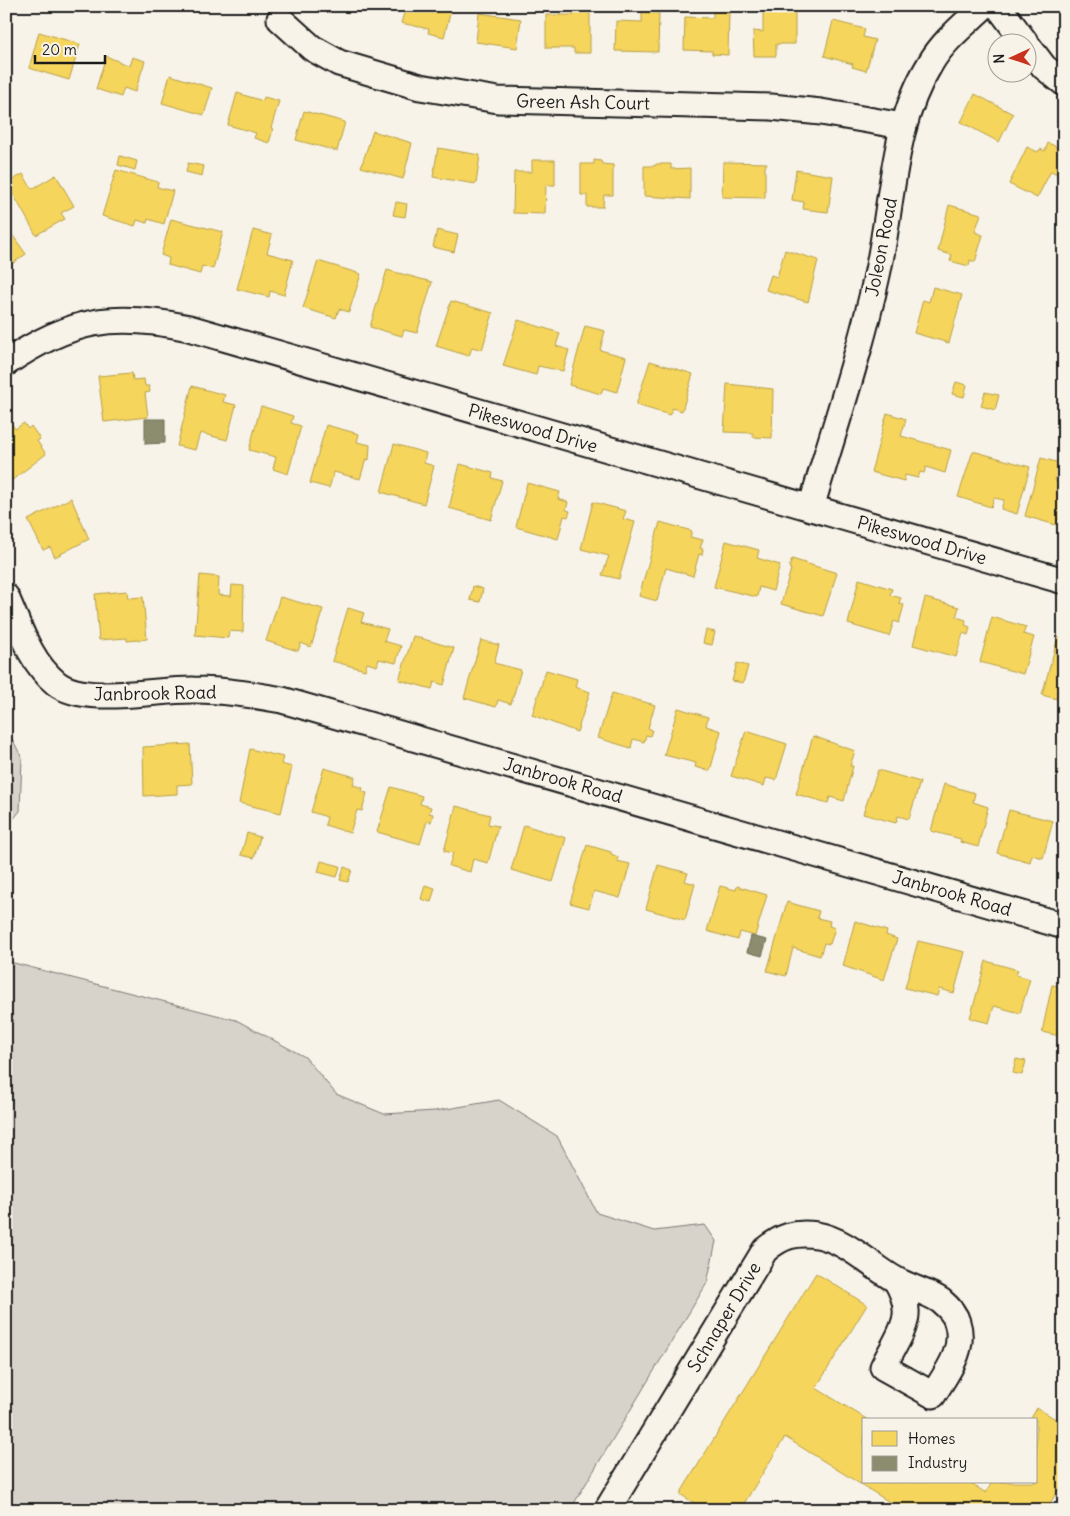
<svg xmlns="http://www.w3.org/2000/svg" width="1070" height="1516" viewBox="0 0 1070 1516" font-family="Delius,sans-serif">
<style>
.green{fill:#d7d3cb;stroke:#7a7874}
.homes{fill:#f6d55c;stroke:#b59e49}
.industry{fill:#8c8c6e;stroke:#6a6a55}
.lines{fill:none;stroke-linecap:round;stroke-linejoin:round}
.minor-casing{stroke:#1c1c1c;stroke-width:29}
.minor{stroke:#f7f3e8;stroke-width:25}
.labels{text-anchor:middle;dominant-baseline:central;stroke-width:5;stroke-linejoin:round;paint-order:stroke}
.street-label{font-size:18px;fill:#1c1c1c;stroke:#f7f3e8}
</style>
<rect width="100%" height="100%" fill="#f7f3e8"/>
<filter id="ink" filterUnits="userSpaceOnUse"><feTurbulence type="fractalNoise" baseFrequency=".02" numOctaves="2"/><feDisplacementMap in="SourceGraphic" scale="10" xChannelSelector="R" yChannelSelector="G"/><feConvolveMatrix kernelMatrix="1 2 1 2 8 2 1 2 1" color-interpolation-filters="sRGB"/></filter>
<g filter="url(#ink)">
<g class="green">
<polygon points="6,727 22,758 20,811 6,828"/>
<polygon points="6,961 236,1020 305,1057 336,1094 384,1114 435,1111 499,1100 557,1136 597,1213 654,1231 705,1225 716,1241 707,1283 570,1510 6,1510"/>
</g>
<g class="homes">
<polygon points="406,6 452,6 444,37 428,33 429,29 401,23"/>
<polygon points="763,6 795,6 795,44 776,44 776,56 754,56 753,31 763,32"/>
<polygon points="574,9 590,9 590,53 574,53 574,48 546,48 546,15 574,15"/>
<polygon points="713,11 729,12 728,55 712,54 712,51 684,50 685,17 713,18"/>
<polygon points="642,12 659,13 658,52 615,51 616,21 642,22"/>
<polygon points="479,13 521,19 517,48 476,42"/>
<polygon points="833,21 865,29 863,37 875,40 866,71 852,67 853,64 824,56"/>
<polygon points="39,32 80,44 69,80 29,68"/>
<polygon points="106,56 129,66 132,57 145,61 135,92 124,88 121,97 96,89"/>
<polygon points="170,75 212,88 204,115 162,103"/>
<polygon points="237,93 263,101 264,97 279,101 271,128 273,129 269,143 254,138 256,133 228,125"/>
<polygon points="975,94 1013,114 999,142 961,122"/>
<polygon points="304,111 345,122 337,151 296,140"/>
<polygon points="373,131 412,143 403,179 361,167"/>
<polygon points="1048,143 1064,150 1064,166 1059,175 1051,171 1037,198 1009,184 1027,147 1038,152 1040,149 1045,151"/>
<polygon points="438,148 480,155 476,184 433,177"/>
<polygon points="120,156 137,161 135,170 118,165"/>
<polygon points="532,160 555,160 555,185 546,185 545,214 513,213 514,172 532,172"/>
<polygon points="594,160 601,161 602,164 613,165 613,195 604,195 603,207 587,207 587,195 581,195 581,164 594,164"/>
<polygon points="723,162 767,163 765,167 765,198 722,197"/>
<polygon points="188,163 204,166 202,176 186,172"/>
<polygon points="656,164 671,164 671,169 690,168 690,199 644,196 644,166 655,166"/>
<polygon points="116,170 158,182 157,187 173,191 164,224 148,219 147,223 137,220 135,226 102,216"/>
<polygon points="796,170 833,176 828,212 803,209 804,202 792,200"/>
<polygon points="23,174 32,189 56,175 74,206 61,213 65,219 36,235 7,183"/>
<polygon points="396,202 407,204 405,217 393,215"/>
<polygon points="949,205 981,214 975,232 983,235 975,262 970,260 969,266 950,261 952,255 938,251"/>
<polygon points="171,219 223,232 213,269 202,266 200,274 168,265 169,258 161,255"/>
<polygon points="6,226 26,254 6,268"/>
<polygon points="253,230 272,235 267,253 293,260 284,295 270,291 269,297 237,289"/>
<polygon points="437,230 458,235 454,252 433,247"/>
<polygon points="785,250 818,260 808,302 766,290 771,275 777,277"/>
<polygon points="318,261 361,274 349,312 339,309 336,318 303,308"/>
<polygon points="387,270 432,282 417,333 404,330 402,336 370,327"/>
<polygon points="933,287 962,295 949,343 914,333 923,300 929,302"/>
<polygon points="451,301 493,313 482,350 472,347 469,356 436,346"/>
<polygon points="518,320 560,333 556,346 569,350 563,371 538,366 536,375 503,366"/>
<polygon points="585,326 605,331 600,350 626,357 617,392 603,388 601,394 569,385"/>
<polygon points="650,361 693,374 682,411 672,408 670,415 636,405"/>
<polygon points="132,373 133,380 144,379 145,386 149,386 150,392 145,393 148,417 104,422 98,376"/>
<polygon points="956,382 967,385 964,397 952,394"/>
<polygon points="727,384 773,389 772,438 753,437 753,433 724,432"/>
<polygon points="192,386 225,395 223,402 236,405 227,440 200,433 195,450 177,446"/>
<polygon points="985,392 999,395 995,410 981,406"/>
<polygon points="261,406 293,416 291,423 301,426 288,474 273,469 276,457 249,450"/>
<polygon points="887,413 906,419 901,436 951,450 945,473 926,467 924,473 920,472 918,478 905,475 904,481 871,472"/>
<polygon points="11,423 15,429 24,423 28,429 31,426 40,439 37,441 46,454 11,481 6,474 6,427"/>
<polygon points="326,425 359,434 357,442 370,445 369,460 366,459 360,479 334,472 329,488 310,483"/>
<polygon points="394,444 426,453 424,463 434,466 424,504 381,492"/>
<polygon points="973,451 1030,467 1017,514 1001,509 1004,500 994,498 991,507 958,497"/>
<polygon points="1041,458 1060,463 1055,481 1064,483 1064,521 1058,519 1056,525 1025,516"/>
<polygon points="460,464 493,473 492,478 502,481 491,520 449,508"/>
<polygon points="527,483 560,492 558,499 568,502 566,510 570,511 568,517 564,516 558,539 516,527"/>
<polygon points="71,498 89,539 55,557 50,547 43,550 28,520"/>
<polygon points="593,502 626,511 623,519 635,522 619,579 602,575 609,556 581,549"/>
<polygon points="660,522 692,531 690,537 703,540 700,548 703,549 702,555 699,554 693,576 666,568 657,601 639,596"/>
<polygon points="726,541 759,550 757,558 780,565 773,591 759,587 757,597 714,587"/>
<polygon points="792,559 837,573 823,616 781,604 791,569 789,568"/>
<polygon points="200,575 219,577 218,595 231,596 232,585 244,586 243,632 229,631 228,638 195,635"/>
<polygon points="859,579 892,589 890,595 901,598 899,603 904,605 899,623 894,621 889,636 848,624"/>
<polygon points="473,586 483,589 480,602 470,600"/>
<polygon points="127,591 128,598 143,597 147,639 127,641 127,638 99,640 95,594"/>
<polygon points="280,597 323,609 311,647 301,643 298,651 266,641"/>
<polygon points="925,598 959,607 956,617 966,620 965,625 970,627 968,635 963,633 956,657 913,645"/>
<polygon points="348,608 364,613 361,622 388,629 384,641 401,646 396,663 379,659 377,666 367,663 365,670 332,661"/>
<polygon points="992,617 1026,627 1023,634 1034,637 1023,674 980,662"/>
<polygon points="706,630 715,632 712,645 703,643"/>
<polygon points="413,636 454,648 444,685 434,682 432,689 399,680"/>
<polygon points="1058,637 1064,638 1064,688 1061,700 1042,695"/>
<polygon points="481,640 499,645 494,663 521,670 511,704 498,700 496,707 464,698"/>
<polygon points="737,663 748,666 743,683 732,681"/>
<polygon points="546,670 577,679 575,687 590,692 577,732 532,715"/>
<polygon points="612,693 655,705 648,728 652,730 650,736 646,735 644,742 633,739 631,748 598,738"/>
<polygon points="678,708 708,717 706,726 721,731 710,771 695,767 696,763 664,755"/>
<polygon points="746,731 787,744 776,780 766,778 764,786 731,776"/>
<polygon points="813,736 855,751 850,766 853,766 844,801 830,797 828,803 796,794"/>
<polygon points="190,744 192,784 177,785 177,794 144,796 143,747"/>
<polygon points="250,749 283,757 281,764 292,767 281,813 239,803"/>
<polygon points="324,768 355,777 353,785 363,788 362,792 367,793 362,811 357,810 350,833 325,825 327,817 311,812"/>
<polygon points="878,770 920,782 909,819 898,816 896,823 863,814"/>
<polygon points="944,784 975,793 973,802 988,807 978,847 960,842 961,839 931,831"/>
<polygon points="391,787 422,796 420,804 431,807 429,813 433,814 431,822 427,821 420,844 377,832"/>
<polygon points="456,806 490,815 488,824 498,826 488,863 473,859 470,872 449,866 453,853 444,851"/>
<polygon points="1009,810 1053,821 1043,858 1032,855 1030,862 997,853"/>
<polygon points="524,825 566,838 553,882 511,870"/>
<polygon points="247,833 260,837 254,858 241,855"/>
<polygon points="587,845 611,852 611,854 618,857 617,861 630,864 620,898 594,891 589,908 570,903"/>
<polygon points="321,861 340,866 337,877 318,872"/>
<polygon points="658,865 688,873 685,881 695,884 685,920 646,909"/>
<polygon points="344,867 352,870 348,882 340,880"/>
<polygon points="425,885 435,888 431,902 421,899"/>
<polygon points="720,886 736,890 737,886 767,895 755,936 740,932 738,940 707,931"/>
<polygon points="787,902 819,911 817,918 830,921 829,926 835,928 830,944 824,943 820,956 793,948 786,976 767,971"/>
<polygon points="855,921 887,931 886,935 897,939 884,980 843,966"/>
<polygon points="918,941 965,952 954,993 939,989 937,996 905,988"/>
<polygon points="986,961 1018,970 1016,975 1030,979 1020,1013 994,1006 989,1023 970,1018"/>
<polygon points="1052,985 1064,987 1064,1037 1042,1032"/>
<polygon points="1016,1059 1026,1061 1022,1075 1013,1073"/>
<polygon points="816,1273 867,1305 816,1388 868,1420 864,1420 864,1482 969,1482 986,1493 992,1482 1036,1482 1036,1420 1030,1420 1037,1408 1064,1424 1064,1481 1046,1510 902,1510 785,1437 740,1510 705,1510 680,1494"/>
</g>
<g class="industry">
<polygon points="145,419 165,419 165,443 145,444"/>
<polygon points="751,936 767,940 762,956 747,952"/>
</g>
<g class="lines">
<defs>
<g id="minor">
<polyline points="998,6 1025,42"/>
<polyline points="280,19 312,48 339,63 420,87 498,100 771,107 821,112 903,126"/>
<polyline points="1028,46 1044,67 1064,83"/>
<path d="M6,363c64,-44 108,-51 183,-35l875,253"/>
<path d="M811,508c22,-77 49,-154 66,-233 16,-70 14,-148 53,-211 13,-23 35,-40 54,-58"/>
<path d="M6,597c13,29 24,65 50,86 29,23 101,6 138,7 30,0 59,5 88,10l782,226"/>
<path d="M607,1510l158,-260c17,-14 29,-18 52,-15 29,5 54,31 79,45 14,8 32,12 45,21 6,5 14,13 16,21 9,27 -10,50 -24,73l-50,-28c17,-35 35,-50 13,-87"/>
</g>
</defs>
<use href="#minor" class="minor-casing"/>
<use href="#minor" class="minor"/>
</g>
</g>
<g class="labels">
<g class="street-label">
<text transform="translate(583 102) rotate(1)">Green Ash Court</text>
<text transform="translate(881 247) rotate(-79)">Joleon Road</text>
<text transform="translate(533 428) rotate(16)">Pikeswood Drive</text>
<text transform="translate(922 540) rotate(16)">Pikeswood Drive</text>
<text transform="translate(155 693) rotate(-1)">Janbrook Road</text>
<text transform="translate(563 780) rotate(16)">Janbrook Road</text>
<text transform="translate(952 893) rotate(16)">Janbrook Road</text>
<text transform="translate(724 1317) rotate(-59)">Schnaper Drive</text>
</g>
</g>
<rect width="1070" height="1516" fill="none" stroke="#f7f3e8" stroke-width="25"/>
<rect x="12" y="12" width="1045" height="1491" fill="none" stroke="#1c1c1c" stroke-width="2" filter="url(#ink)"/>
<rect x="862" y="1418" width="175" height="65" fill="#f7f3e8" stroke="#9f9d96"/>
<rect x="872" y="1431" width="25" height="15" fill="#f6d55c" stroke="#9f9d96"/>
<text x="908" y="1444" font-size="15" fill="#1c1c1c">Homes</text>
<rect x="872" y="1456" width="25" height="15" fill="#8c8c6e" stroke="#9f9d96"/>
<text x="908" y="1468" font-size="15" fill="#1c1c1c">Industry</text>
<g transform="translate(1012 58) rotate(267)"><circle r="24" fill="#f7f3e8" stroke="#9f9d96"/>
<path d="M0-4L9 19L0 12L-9 19Z" fill="#c8321e"/>
<text y="-8" font-size="14" font-weight="bold" text-anchor="middle" fill="#1c1c1c">N</text>
</g>
<path d="M35 55v8h70v-8" fill="none" stroke="#1c1c1c" stroke-width="2.5"/>
<text x="42" y="55" font-size="15" fill="#1c1c1c" stroke="#f7f3e8" stroke-width="4" paint-order="stroke">20 m</text>
</svg>
